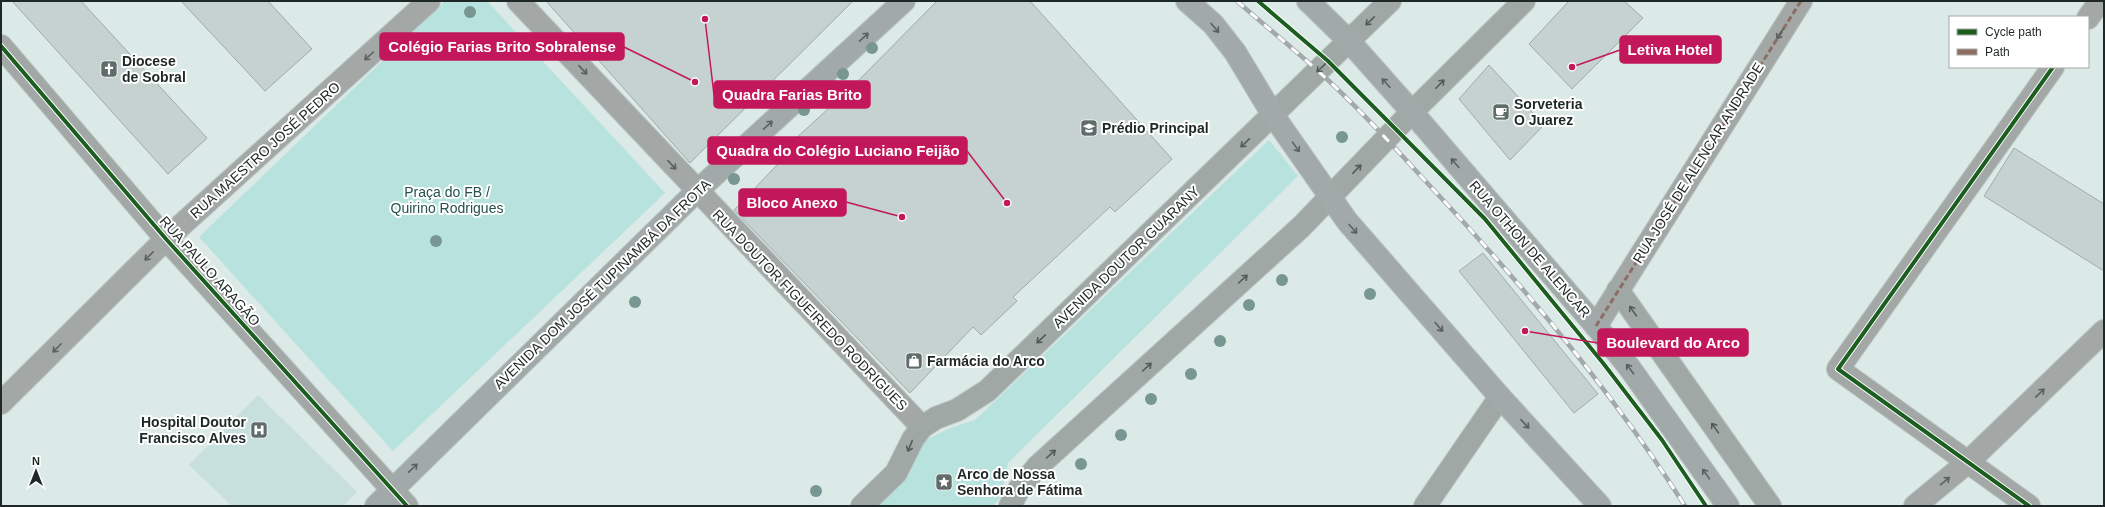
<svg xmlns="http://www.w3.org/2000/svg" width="2105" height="507" viewBox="0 0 2105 507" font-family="Helvetica,sans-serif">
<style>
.built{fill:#c8e0dd}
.green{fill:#b7e2dd}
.building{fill:#c6d2d0;stroke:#a0aba9}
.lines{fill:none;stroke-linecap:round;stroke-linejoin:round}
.street-casing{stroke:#bac5c3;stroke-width:24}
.secondary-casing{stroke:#bac5c3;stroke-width:24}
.primary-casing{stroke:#bac5c3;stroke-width:24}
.street{stroke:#a3a8a7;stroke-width:22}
.secondary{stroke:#a0a8a6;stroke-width:22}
.primary{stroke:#a2aaa9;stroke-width:22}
.rail-casing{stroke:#a2a9a8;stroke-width:4.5}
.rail{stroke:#fff;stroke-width:3;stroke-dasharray:9;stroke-linecap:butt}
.quiet{stroke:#8d6e63;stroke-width:3;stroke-dasharray:6 3;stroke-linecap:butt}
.cycleway-casing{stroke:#fff;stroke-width:6}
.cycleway{stroke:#1b5e20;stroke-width:4}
.tree{fill:#789692}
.oneway{stroke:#525b59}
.oneway2{stroke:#596261}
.oneway3{stroke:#5a6260}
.labels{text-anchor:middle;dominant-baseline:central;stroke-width:4;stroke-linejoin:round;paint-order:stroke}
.poi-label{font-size:14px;font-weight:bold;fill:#1e2826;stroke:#fff;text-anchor:start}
.street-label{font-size:14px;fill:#1e2826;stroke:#fff}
.park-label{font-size:14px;fill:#27524d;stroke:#fff}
.leader{fill:none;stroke:#c2185b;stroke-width:1.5}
.callout-dot{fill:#c2185b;stroke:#fff;stroke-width:1.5}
.callout{fill:#c2185b;stroke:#c2185b;stroke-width:1.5}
.callout-label{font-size:15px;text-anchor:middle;font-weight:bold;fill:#fff}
</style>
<rect width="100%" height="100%" fill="#dbe9e7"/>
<polygon class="built" points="258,395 357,492 343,506 232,506 189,465"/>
<g class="green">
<polygon points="445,1 487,1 665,193 393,451 199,237"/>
<polygon points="1269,140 1298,176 1008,463 1001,497 993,506 873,506 924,441 950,428 975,420"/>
</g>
<g class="building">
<polygon points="12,1 81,1 207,138 168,174"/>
<polygon points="181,1 268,1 312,49 265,91"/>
<polygon points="546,1 853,1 690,163"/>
<polygon points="937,1 1030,1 1172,159 1115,212 1110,207 1013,297 1017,301 981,335 973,327 910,393 734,210 797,144 794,140 851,88"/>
<polygon points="1569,1 1624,1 1643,18 1572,89 1529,44"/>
<polygon points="1489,65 1544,125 1510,160 1459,99"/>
<polygon points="2014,148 2104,204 2104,271 1984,196"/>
<polygon points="1483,253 1598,394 1574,413 1459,271"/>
</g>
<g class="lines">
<defs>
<g id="street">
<polyline points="518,1 922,427"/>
<polyline points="2088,18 2100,1"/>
<polyline points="1,46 166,239 407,506"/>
<polyline points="1596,326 1801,1"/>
<polyline points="1,403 166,239 429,1"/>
<polyline points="1915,506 1968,462 2104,331"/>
<polyline points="2029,506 1838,369 2053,67"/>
</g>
<g id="secondary">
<polyline points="1618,290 1770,506"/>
<polyline points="862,506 896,473 913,439 922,427 936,418 957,410 987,391 1390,1"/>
<polyline points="1010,506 1019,489 1037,467 1301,227 1412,112 1524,1"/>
<polyline points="1425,506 1500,397"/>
</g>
<g id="primary">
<polyline points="1187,1 1213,24 1235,52 1273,115 1347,221 1500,397 1600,506"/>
<polyline points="1308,1 1349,41 1412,112 1596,326 1629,367 1728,506"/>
<polyline points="376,506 697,191 904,1"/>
</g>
</defs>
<use href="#street" class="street-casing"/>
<use href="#secondary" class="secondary-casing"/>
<use href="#primary" class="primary-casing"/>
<use href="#street" class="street"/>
<use href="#secondary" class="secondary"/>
<use href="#primary" class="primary"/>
<defs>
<path id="rail" d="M1237,1c26,23 53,45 80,69 39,35 78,78 114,117 93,99 181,204 254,319"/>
</defs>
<use href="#rail" class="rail-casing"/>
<use href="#rail" class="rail"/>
<polyline class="quiet" points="1596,326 1801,1"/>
<defs>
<g id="cycleway">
<polyline points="1258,1 1328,61 1485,219 1603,363 1662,440 1706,506"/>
<polyline points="1,46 166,239 407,506"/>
<polyline points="2029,506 1838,369 2053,67"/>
</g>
</defs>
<use href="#cycleway" class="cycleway-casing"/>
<use href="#cycleway" class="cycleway"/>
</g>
<g class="tree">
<circle cx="470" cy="12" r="6"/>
<circle cx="872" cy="48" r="6"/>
<circle cx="843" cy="74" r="6"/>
<circle cx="804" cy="110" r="6"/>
<circle cx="1342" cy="137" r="6"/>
<circle cx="734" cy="179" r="6"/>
<circle cx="436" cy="241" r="6"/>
<circle cx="1282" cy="280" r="6"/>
<circle cx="1370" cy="294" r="6"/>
<circle cx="635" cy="302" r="6"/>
<circle cx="1249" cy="305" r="6"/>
<circle cx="1220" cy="341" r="6"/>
<circle cx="1191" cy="374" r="6"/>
<circle cx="1151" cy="399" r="6"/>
<circle cx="1121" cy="435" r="6"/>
<circle cx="1081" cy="464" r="6"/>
<circle cx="816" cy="491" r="6"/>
</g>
<defs><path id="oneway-shaft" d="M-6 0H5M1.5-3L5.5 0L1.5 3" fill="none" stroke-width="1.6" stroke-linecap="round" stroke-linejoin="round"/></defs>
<g class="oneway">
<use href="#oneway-shaft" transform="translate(1370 21) rotate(136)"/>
<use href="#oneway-shaft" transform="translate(1321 68) rotate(136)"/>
<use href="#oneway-shaft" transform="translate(1440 84) rotate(-45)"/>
<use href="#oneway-shaft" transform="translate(1245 143) rotate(136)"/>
<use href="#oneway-shaft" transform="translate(1357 169) rotate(-46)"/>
<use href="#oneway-shaft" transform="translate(1243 279) rotate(-42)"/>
<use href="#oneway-shaft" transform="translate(1633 311) rotate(-125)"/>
<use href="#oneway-shaft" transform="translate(1041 339) rotate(136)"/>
<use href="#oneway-shaft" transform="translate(1147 367) rotate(-42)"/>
<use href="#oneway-shaft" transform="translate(1715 428) rotate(-125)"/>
<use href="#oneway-shaft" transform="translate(910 446) rotate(112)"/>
<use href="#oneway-shaft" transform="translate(1051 454) rotate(-42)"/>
</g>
<g class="oneway2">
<use href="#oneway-shaft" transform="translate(1215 28) rotate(49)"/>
<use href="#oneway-shaft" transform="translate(864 37) rotate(-43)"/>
<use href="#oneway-shaft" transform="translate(1386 83) rotate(-132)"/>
<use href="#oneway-shaft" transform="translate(768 125) rotate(-43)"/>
<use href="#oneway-shaft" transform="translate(1296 147) rotate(55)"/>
<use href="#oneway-shaft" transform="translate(1455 163) rotate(-131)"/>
<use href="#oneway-shaft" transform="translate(1353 229) rotate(49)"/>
<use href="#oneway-shaft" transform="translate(1439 327) rotate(49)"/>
<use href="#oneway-shaft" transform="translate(1630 369) rotate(-127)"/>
<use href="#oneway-shaft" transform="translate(1525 424) rotate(47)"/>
<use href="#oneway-shaft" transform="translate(413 468) rotate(-44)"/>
<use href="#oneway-shaft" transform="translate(1706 474) rotate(-126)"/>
</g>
<g class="oneway3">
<use href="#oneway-shaft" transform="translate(1780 34) rotate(123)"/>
<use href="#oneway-shaft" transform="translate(369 56) rotate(138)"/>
<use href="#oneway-shaft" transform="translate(583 70) rotate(47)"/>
<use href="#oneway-shaft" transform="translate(672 165) rotate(47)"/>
<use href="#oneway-shaft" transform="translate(149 256) rotate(135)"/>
<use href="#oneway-shaft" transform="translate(57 348) rotate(135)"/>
<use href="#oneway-shaft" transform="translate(2040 393) rotate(-44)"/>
<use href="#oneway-shaft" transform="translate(1945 481) rotate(-40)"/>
</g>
<defs>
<symbol id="church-square" viewBox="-11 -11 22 22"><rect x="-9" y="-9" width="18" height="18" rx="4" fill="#606c6a" stroke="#fff"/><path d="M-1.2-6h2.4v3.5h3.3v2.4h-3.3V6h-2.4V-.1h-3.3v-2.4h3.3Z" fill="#fff"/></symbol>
<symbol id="cafe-square" viewBox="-11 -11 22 22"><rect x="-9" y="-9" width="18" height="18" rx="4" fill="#606c6a" stroke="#fff"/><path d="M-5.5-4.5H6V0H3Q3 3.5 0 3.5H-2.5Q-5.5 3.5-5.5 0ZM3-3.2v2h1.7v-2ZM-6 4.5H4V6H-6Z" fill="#fff"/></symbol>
<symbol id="school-square" viewBox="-11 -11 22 22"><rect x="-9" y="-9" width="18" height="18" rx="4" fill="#606c6a" stroke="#fff"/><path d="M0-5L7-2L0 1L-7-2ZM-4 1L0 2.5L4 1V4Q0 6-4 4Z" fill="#fff"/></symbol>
<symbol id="shop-square" viewBox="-11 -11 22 22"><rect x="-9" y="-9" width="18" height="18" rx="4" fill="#606c6a" stroke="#fff"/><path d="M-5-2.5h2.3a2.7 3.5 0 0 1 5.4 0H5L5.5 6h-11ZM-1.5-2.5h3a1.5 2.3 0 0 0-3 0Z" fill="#fff"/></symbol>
<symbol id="hospital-square" viewBox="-11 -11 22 22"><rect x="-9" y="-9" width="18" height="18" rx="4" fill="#606c6a" stroke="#fff"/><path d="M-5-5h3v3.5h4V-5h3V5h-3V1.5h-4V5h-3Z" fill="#fff"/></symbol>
<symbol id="sight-square" viewBox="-11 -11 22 22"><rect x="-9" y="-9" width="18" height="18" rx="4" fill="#606c6a" stroke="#fff"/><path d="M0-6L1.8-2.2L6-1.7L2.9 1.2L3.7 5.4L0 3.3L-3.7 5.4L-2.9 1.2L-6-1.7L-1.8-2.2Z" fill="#fff"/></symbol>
</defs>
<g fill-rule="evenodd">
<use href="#church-square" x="99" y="59" width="20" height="20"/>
<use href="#cafe-square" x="1491" y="102" width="20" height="20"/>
<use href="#school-square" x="1079" y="118" width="20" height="20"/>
<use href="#shop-square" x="904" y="351" width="20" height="20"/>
<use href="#hospital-square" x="249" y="420" width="20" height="20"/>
<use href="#sight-square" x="934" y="472" width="20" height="20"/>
</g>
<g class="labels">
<g class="poi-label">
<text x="122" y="61">Diocese<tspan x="122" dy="16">de Sobral</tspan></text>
<text x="1514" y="104">Sorveteria<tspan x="1514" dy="16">O Juarez</tspan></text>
<text x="1102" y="128">Prédio Principal</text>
<text x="927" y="361">Farmácia do Arco</text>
<text x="246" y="422" text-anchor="end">Hospital Doutor<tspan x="246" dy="16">Francisco Alves</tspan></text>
<text x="957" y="474">Arco de Nossa<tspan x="957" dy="16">Senhora de Fátima</tspan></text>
</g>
<g class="street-label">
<text transform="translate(265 150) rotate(-42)">RUA MAESTRO JOSÉ PEDRO</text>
<text transform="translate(1698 163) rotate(-58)">RUA JOSÉ DE ALENCAR ANDRADE</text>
<text transform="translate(1530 249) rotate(49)">RUA OTHON DE ALENCAR</text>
<text transform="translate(1126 257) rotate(-44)">AVENIDA DOUTOR GUARANY</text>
<text transform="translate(210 271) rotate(48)">RUA PAULO ARAGÃO</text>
<text transform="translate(602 284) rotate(-44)">AVENIDA DOM JOSÉ TUPINAMBÁ DA FROTA</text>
<text transform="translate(810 310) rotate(46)">RUA DOUTOR FIGUEIREDO RODRIGUES</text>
</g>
<g class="park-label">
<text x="447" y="192">Praça do FB /<tspan x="447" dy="16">Quirino Rodrigues</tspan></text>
</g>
</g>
<path class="leader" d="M695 82L624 47M1572 67L1620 50M705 19L714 95M1007 203L967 151M902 217L846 202M1525 331L1598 343"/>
<g class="callout-dot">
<circle cx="695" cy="82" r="4"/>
<circle cx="1572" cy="67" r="4"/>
<circle cx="705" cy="19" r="4"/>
<circle cx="1007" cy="203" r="4"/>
<circle cx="902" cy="217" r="4"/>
<circle cx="1525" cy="331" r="4"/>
</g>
<g class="callout">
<rect x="380" y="33" width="244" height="27" rx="4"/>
<rect x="1620" y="36" width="101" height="27" rx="4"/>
<rect x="714" y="81" width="156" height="27" rx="4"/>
<rect x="708" y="137" width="259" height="27" rx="4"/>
<rect x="739" y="189" width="107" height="27" rx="4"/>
<rect x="1598" y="329" width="150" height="27" rx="4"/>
</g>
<g class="callout-label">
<text x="502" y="52">Colégio Farias Brito Sobralense</text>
<text x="1670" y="55">Letiva Hotel</text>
<text x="792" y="100">Quadra Farias Brito</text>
<text x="838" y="156">Quadra do Colégio Luciano Feijão</text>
<text x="792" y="208">Bloco Anexo</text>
<text x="1673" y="348">Boulevard do Arco</text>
</g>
<rect width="2105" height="507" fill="none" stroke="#1e2826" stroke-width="4"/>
<rect x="1949" y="16" width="140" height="52" fill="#ffffff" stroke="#a5a9a8"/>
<rect x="1957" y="29" width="20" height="6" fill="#1b5e20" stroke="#a5a9a8"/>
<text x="1985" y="36" font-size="12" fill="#1e2826">Cycle path</text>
<rect x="1957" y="49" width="20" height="6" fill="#8d6e63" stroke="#a5a9a8"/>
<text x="1985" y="56" font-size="12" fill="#1e2826">Path</text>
<g transform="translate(36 471)" stroke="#ffffff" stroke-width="3" paint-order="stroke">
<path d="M0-3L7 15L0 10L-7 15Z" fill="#1e2826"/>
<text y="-6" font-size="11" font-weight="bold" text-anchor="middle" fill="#1e2826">N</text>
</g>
</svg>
